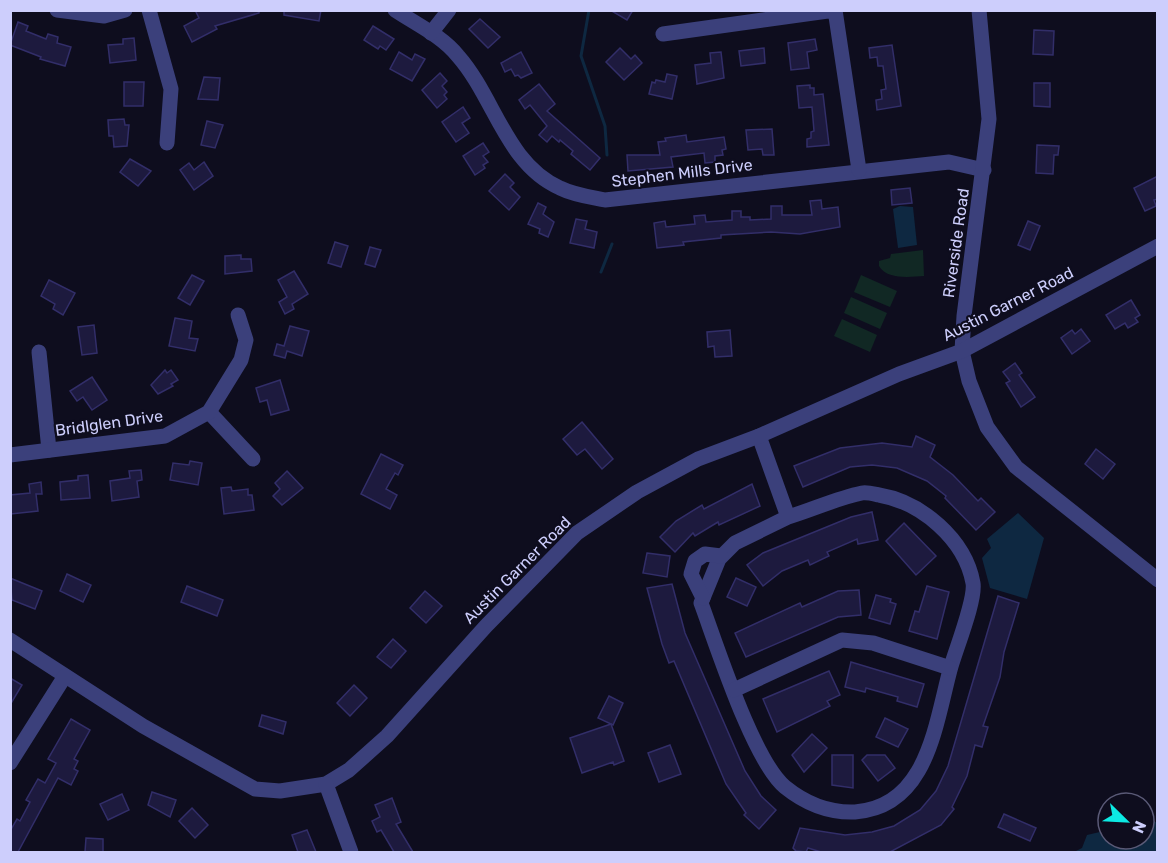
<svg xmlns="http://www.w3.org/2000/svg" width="1168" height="863" viewBox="0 0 1168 863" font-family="Rubik,sans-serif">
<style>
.green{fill:#112824}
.water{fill:#0e2841}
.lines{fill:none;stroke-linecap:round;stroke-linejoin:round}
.stream{stroke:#0e2841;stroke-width:3}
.building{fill:#1d1a3e;stroke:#322e69;stroke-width:1.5}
.minor{stroke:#3b407b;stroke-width:15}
.labels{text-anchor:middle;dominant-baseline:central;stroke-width:4.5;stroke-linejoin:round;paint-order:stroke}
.street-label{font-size:16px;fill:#cdcefc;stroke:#0e0d1e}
</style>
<rect width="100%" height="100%" fill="#0e0d1e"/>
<g class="green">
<path d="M923,250l1,26c-14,1 -37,4 -45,-10v-5l11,-3 1,-4z"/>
<polygon points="861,275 897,291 890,307 854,292"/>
<polygon points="851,297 887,313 880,329 844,313"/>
<polygon points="842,319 877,335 870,352 834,336"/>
</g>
<g class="water">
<polygon points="900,206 913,207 917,245 898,248 893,209"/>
<polygon points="1018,513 1044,538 1027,599 990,588 982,558 991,548 987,539"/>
<polygon points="1144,815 1157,823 1157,852 1074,852 1082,848 1087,835 1104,831 1108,839 1144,839"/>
</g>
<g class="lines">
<g class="stream">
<polyline points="589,10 581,56 605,126 607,155"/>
<polyline points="601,272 612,244"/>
</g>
</g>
<g class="building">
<polygon points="195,10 259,10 259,13 215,26 217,29 192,42 184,26 199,18"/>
<polygon points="284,10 321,10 319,21 284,15"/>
<polygon points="610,10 633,10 627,20"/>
<polygon points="480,19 500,37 488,48 469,29"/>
<polygon points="18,22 28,26 26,31 46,39 48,34 58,37 57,43 71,47 65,66 40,59 41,57 10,45"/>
<polygon points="373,26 394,39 386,50 380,46 378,49 364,40"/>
<polygon points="1034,30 1054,31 1053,55 1033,54"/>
<polygon points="134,38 136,60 110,63 108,45 123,44 123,39"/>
<polygon points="815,39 817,50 807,52 809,68 791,70 788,43"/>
<polygon points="892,45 901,106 877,110 876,100 882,99 881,90 886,89 883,66 878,66 877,57 870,58 869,48"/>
<polygon points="620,48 631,59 635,55 642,63 624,80 606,62"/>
<polygon points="764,48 765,63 741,66 739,51"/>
<polygon points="399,52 412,60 415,54 425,59 412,81 390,69"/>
<polygon points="521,52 532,73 521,78 518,75 515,76 511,69 505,72 501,63"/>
<polygon points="721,52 724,78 697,84 695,65 711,63 710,53"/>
<polygon points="440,73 447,81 442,86 447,92 444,95 447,99 437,108 422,90"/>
<polygon points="667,74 677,76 672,99 649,94 652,82 655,83 656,80 665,82"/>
<polygon points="204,77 220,78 218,100 198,99"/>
<polygon points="124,82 144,82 143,106 124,106"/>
<polygon points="1034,83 1050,83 1050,107 1034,106"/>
<polygon points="539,84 555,104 547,111 600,158 590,170 571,154 573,151 560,140 559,142 552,136 547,142 539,135 547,126 530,105 525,109 519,100"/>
<polygon points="810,85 810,88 814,88 814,95 823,94 829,145 807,147 807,139 811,138 811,132 814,131 812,107 799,108 797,86"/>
<polygon points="463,107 470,118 462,123 469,133 456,142 442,122"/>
<polygon points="124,119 125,125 129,125 127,146 114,147 113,136 109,136 108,120"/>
<polygon points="207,121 223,125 215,148 201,145"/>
<polygon points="772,129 774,155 763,155 762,149 748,150 746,130"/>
<polygon points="686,135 687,142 724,137 726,149 722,150 723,155 715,156 715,162 705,163 704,153 671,157 673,167 628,171 627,155 660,155 658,142 666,141 665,138"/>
<polygon points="483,143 489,152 483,156 488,162 483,165 485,168 475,175 463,156"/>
<polygon points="1037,145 1059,146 1058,155 1054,155 1053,174 1036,173"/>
<polygon points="130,159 151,171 138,186 120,172"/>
<polygon points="204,162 213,176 194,190 180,170 189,163 194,170"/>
<polygon points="505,174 514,183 510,187 520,197 509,210 489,191"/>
<polygon points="1158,176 1158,199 1154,200 1156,206 1145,211 1134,188"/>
<polygon points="910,188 912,203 892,205 891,190"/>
<polygon points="821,200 822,209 838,207 840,227 800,234 771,232 721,235 721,238 683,242 684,245 657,248 654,223 665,221 666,227 695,224 694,216 705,215 706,222 732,220 732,211 741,211 741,217 750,217 750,220 771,219 771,206 782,206 782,215 812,215 810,201"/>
<polygon points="538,203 546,207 543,214 554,222 548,237 539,233 540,229 528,224"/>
<polygon points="576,219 587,221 585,229 597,232 594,248 570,243"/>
<polygon points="1028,221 1040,226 1030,250 1018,245"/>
<polygon points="335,242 348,246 341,267 328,263"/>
<polygon points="370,247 381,250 375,267 365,264"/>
<polygon points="241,255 241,259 251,259 252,271 225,274 225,256"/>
<polygon points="294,271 308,294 292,304 294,309 285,314 279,302 287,297 278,280"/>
<polygon points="192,275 204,281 190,305 178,298"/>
<polygon points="49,280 75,293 63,315 53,309 55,304 41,296"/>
<polygon points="1131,300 1140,315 1135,318 1138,322 1128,328 1125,323 1115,329 1106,315"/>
<polygon points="175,318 192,321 189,338 198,339 195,351 169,346"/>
<polygon points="94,325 97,353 82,355 78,327"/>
<polygon points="290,326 309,331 302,356 287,351 285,358 274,355 277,344 284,346"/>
<polygon points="1081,329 1090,341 1072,354 1061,338 1072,330 1075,334"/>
<polygon points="730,330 732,356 715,357 714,346 708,347 707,332"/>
<polygon points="1015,363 1022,373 1019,375 1035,397 1021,407 1006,383 1010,381 1003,372"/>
<polygon points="165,370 167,373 171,370 178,380 171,384 173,386 158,394 151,385"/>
<polygon points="92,377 107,400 92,410 83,397 77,401 70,391"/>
<polygon points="280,380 289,410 271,415 267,400 260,402 256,388"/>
<polygon points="582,422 613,459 602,469 585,449 577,455 563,439"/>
<polygon points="916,436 935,445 930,457 953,475 978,501 981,498 995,512 976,530 945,498 946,496 927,481 897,468 872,465 850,467 803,487 794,466 840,448 882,443 912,447"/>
<polygon points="1096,449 1115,464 1103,479 1085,464"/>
<polygon points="381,454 403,465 398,475 395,473 386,489 397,495 390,509 361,494"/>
<polygon points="190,461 202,463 198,485 170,480 173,463 189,465"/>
<polygon points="141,470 142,480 137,481 139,497 112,501 110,481 130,478 129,471"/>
<polygon points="287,471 303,488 282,505 273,496 280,489 275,483"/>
<polygon points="88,475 90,498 61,500 60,482 78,480 78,476"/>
<polygon points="41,482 42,494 36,494 38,511 11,514 10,495 30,493 29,484"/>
<polygon points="752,484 760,506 719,525 718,522 695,536 693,533 675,552 660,537 676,521 702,505 704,509"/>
<polygon points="231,487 232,491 248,489 248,495 252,495 254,510 224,514 221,488"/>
<polygon points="872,512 878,540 858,544 857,539 827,552 829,556 810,565 808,560 782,571 763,586 747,565 763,553 851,517"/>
<polygon points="904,523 936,556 916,575 886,541"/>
<polygon points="647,553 670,556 667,577 643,573"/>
<polygon points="67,574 91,585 83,602 60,591"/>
<polygon points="10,578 42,591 35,609 12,600"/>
<polygon points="736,578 756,587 747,606 727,597"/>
<polygon points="672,584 685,633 745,771 761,796 776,810 759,829 744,815 746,813 726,784 674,661 669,663 662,644 647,588"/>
<polygon points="187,586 223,600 217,616 181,602"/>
<polygon points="927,586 949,592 937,639 909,631 915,611 919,612"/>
<polygon points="859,590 861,615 838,617 746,657 735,633 800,603 802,607 838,591"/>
<polygon points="425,591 442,606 426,623 410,608"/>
<polygon points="876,595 891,599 890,602 896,604 890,624 869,618"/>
<polygon points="998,596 1019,603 1004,652 1000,677 983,726 988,727 982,747 975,745 967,776 952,807 954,809 941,825 890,852 821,852 808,848 806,852 796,851 793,848 800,828 845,835 872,832 894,826 920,810 936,791 948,766"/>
<polygon points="393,639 406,651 391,668 377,657"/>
<polygon points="851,662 924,684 917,707 897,701 898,697 866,688 865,692 845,687"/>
<polygon points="829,671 840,695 827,701 830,706 777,732 763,699"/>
<polygon points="10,678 22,685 10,705"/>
<polygon points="354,685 367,698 350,716 337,703"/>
<polygon points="609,696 623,703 613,725 598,718"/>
<polygon points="262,715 286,722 283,734 259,726"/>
<polygon points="885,718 908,729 898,747 876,737"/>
<polygon points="71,719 90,730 74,759 78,761 74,769 78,771 71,785 58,778 18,852 10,852 10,831 17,819 20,821 30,802 26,800 38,779 45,783 56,763 48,759"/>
<polygon points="611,724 624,761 614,765 613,762 582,773 570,738"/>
<polygon points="812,734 827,748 804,772 792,755"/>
<polygon points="670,745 681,774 659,782 648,753"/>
<polygon points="832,755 853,755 853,788 832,785"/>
<polygon points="867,755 885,755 895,768 878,781 862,760"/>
<polygon points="152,792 176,800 170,817 148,805"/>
<polygon points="122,794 129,810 108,820 100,804"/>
<polygon points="392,798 401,822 396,824 413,852 394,852 381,830 377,832 372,821 380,817 375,805"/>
<polygon points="192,808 208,825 195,838 179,821"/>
<polygon points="1004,814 1036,828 1030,841 998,827"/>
<polygon points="307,830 316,852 298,852 292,835"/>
<polygon points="86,838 103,839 103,852 85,852"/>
</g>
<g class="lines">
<g class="minor">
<polyline points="57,10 104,16 125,10"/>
<polyline points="149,10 171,89 167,143"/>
<path d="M395,10c21,14 47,26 63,46 37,42 48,108 102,132 14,7 30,9 45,12l344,-38 35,8"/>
<polyline points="979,10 989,119 964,316 962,351 969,381 987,427 1016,467 1158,580"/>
<polyline points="431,33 449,10"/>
<polyline points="663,34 835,10 859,170"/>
<polyline points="39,352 49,450"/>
<polyline points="209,412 253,459"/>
<path d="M759,436l29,81 -53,26 -16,16 -18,44c16,43 52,157 84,184 21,17 44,26 70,25 72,-5 80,-86 95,-142 5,-19 26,-70 23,-87 -8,-44 -52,-81 -94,-88 -5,-1 -12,-3 -17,-2 -25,5 -50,17 -74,24"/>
<polyline points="10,455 165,436 209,412 241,360 246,340 238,315"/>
<polyline points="703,598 691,574 695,561 705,554 721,556"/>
<polyline points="10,640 143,726 255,789 280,791 326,784 349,770 387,736 486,626 577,533 637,492 698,459 759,436 899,374 962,351 1158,246"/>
<polyline points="734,690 842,640 873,643 950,668"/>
<polyline points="10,763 65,676"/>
<polyline points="326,784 351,852"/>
</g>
</g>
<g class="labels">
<g class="street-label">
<text transform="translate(682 173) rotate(-7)">Stephen Mills Drive</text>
<text transform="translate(956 243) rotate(-82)">Riverside Road</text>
<text transform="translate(1008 304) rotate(-27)">Austin Garner Road</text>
<text transform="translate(109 423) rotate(-8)">Bridlglen Drive</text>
<text transform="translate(517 570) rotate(-45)">Austin Garner Road</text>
</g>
</g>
<rect width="1168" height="863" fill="none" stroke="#cdcefc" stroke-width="24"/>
<g transform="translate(1126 821) rotate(114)"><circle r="28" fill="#0e0d1e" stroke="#5a5a77" stroke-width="1.5"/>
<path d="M0-4.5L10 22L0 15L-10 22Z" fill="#0ceae4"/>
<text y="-9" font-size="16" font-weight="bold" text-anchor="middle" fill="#cdcefc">N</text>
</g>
</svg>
